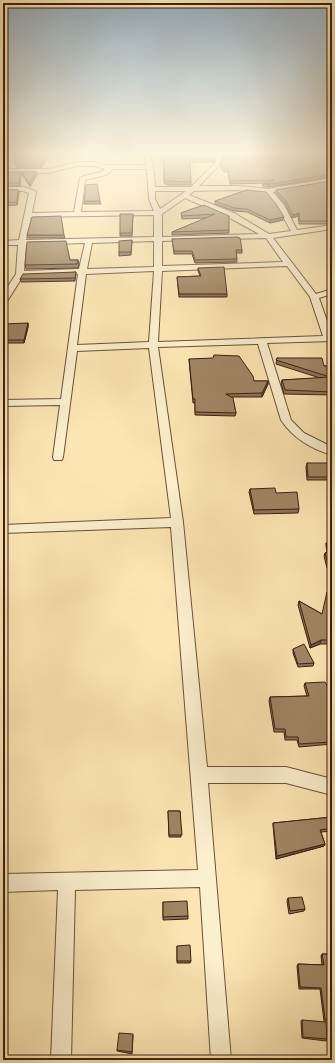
<svg xmlns="http://www.w3.org/2000/svg" width="335" height="1063" viewBox="0 0 335 1063" font-family="'Libre Bodoni',serif">
<style>
.lines{fill:none;stroke-linecap:round;stroke-linejoin:round}
.street-casing{stroke:#6c5138;stroke-width:2}
.street{fill:#fcefce;fill-rule:evenodd}
.wall{fill:#897356;stroke:#3c1f0f}
.shaded-wall{fill:#6f5e46;stroke:#3c1f0f}
.building{fill:#9f8664;stroke:#3c1f0f}
</style>
<rect width="100%" height="100%" fill="#fbe6b3"/>
<filter id="stains"><feTurbulence type="fractalNoise" baseFrequency=".005" numOctaves="4"/><feColorMatrix values="0 0 0 0 .2 0 0 0 0 .09 0 0 0 0 .02 0 0 0 .5 -.17"/></filter>
<radialGradient id="worn" r=".72"><stop offset=".6" stop-color="#630" stop-opacity="0"/><stop offset="1" stop-color="#630" stop-opacity=".3"/></radialGradient>
<g class="lines">
<defs>
<path id="street" d="M5,153h6l-2,16h39l29,-7h18l10,3h41l-2,-12h6l4,20 1,14h36l25,-25 -1,-9h6l1,9 -23,24h39l30,3 64,-11v4l-59,10 11,13 13,25 35,-5v4l-59,9 43,56 16,-5v5l-13,4 13,37v6l-65,2 24,77 13,13 28,14v8c-21,-6 -39,-17 -51,-35l-23,-76 -100,3 25,175 24,245h79l46,12v16l-46,-12h-78l23,277h-20l-11,-173 -125,3 -4,170h-20l7,-170 -55,2v-18l195,-4 -27,-343 -168,6v-8l168,-7 -22,-170 -72,3 -14,106 -1,3h-8l-1,-3 7,-52 -57,1v-6l58,-1 17,-125 -55,2 -17,27 -3,1v-10l13,-20 2,-29h-15v-4l16,-1 10,-47 -6,-2h-20v-4h21l11,4 1,1 -4,21 42,-1 6,-34c8,-5 18,-3 26,-9l-12,-3h-17l-29,7h-45zM113,169h34l2,30 5,12 -73,1 4,-32 21,-5zM238,190l28,3 11,13 14,25 -22,3 -35,-21 -45,-18 5,-4zM155,191h31l-26,18 -5,-10zM185,198l43,19 31,17 -97,3v-23zM154,215v22l-128,3 5,-23zM266,238l17,24 -121,4v-25zM154,241v26l-67,2 5,-26zM85,243l-6,26 -55,2 2,-26zM287,266l23,31 13,39 -165,6 4,-71zM154,271l-5,71 -72,3 9,-71z"/>
</defs>
<use href="#street" class="street-casing"/>
<use href="#street" class="street"/>
</g>
<g class="wall">
<polygon points="17,153 51,153 41,168 17,168 15,164 14,161"/>
<polygon points="57,153 95,153 96,155 74,156 73,155 61,157"/>
<polygon points="161,153 214,153 214,162 190,162 191,185 167,185 164,183 164,162 162,162"/>
<polygon points="223,153 323,153 329,163 332,163 332,177 268,187 263,187 263,184 265,183 230,184 228,172 224,172 220,166 220,163 223,159"/>
<polygon points="3,172 21,174 20,186 3,186"/>
<polygon points="22,172 36,172 37,174 30,187 22,174"/>
<polygon points="332,181 332,224 299,224 298,216 292,218 285,204 276,193 276,190"/>
<polygon points="3,190 18,190 19,192 17,205 3,206"/>
<polygon points="247,190 283,220 270,223 247,212 234,211 215,204 215,201"/>
<polygon points="84,201 100,201 101,204 84,204"/>
<polygon points="204,205 229,230 229,233 172,235 172,232 207,218 182,219 181,213"/>
<polygon points="133,214 132,236 120,236 120,233"/>
<polygon points="27,235 64,235 65,238 28,238"/>
<polygon points="172,239 242,250 242,253 236,253 237,262 195,263 192,254 174,254"/>
<polygon points="132,240 131,255 119,256 119,252"/>
<polygon points="70,260 78,260 79,264 78,268 26,269 25,265"/>
<polygon points="198,268 227,294 227,297 179,297 177,277 200,276 198,271"/>
<polygon points="76,272 75,281 21,282 20,279"/>
<polygon points="28,323 28,327 24,343 3,343 3,328"/>
<polygon points="277,358 324,366 332,366 332,395 284,394 281,383 282,380 320,378 276,364"/>
<polygon points="189,359 254,381 268,381 268,384 262,397 232,397 236,413 235,416 195,415 195,403 193,403"/>
<polygon points="307,463 332,467 332,480 307,480 306,467"/>
<polygon points="250,489 276,493 299,509 298,513 254,514 249,492"/>
<polygon points="326,543 332,543 332,568 327,568 324,556 325,553 327,552 326,546"/>
<polygon points="299,601 322,614 332,617 332,644 320,644 310,648 298,605"/>
<polygon points="293,649 314,663 313,666 298,667 293,653"/>
<polygon points="305,683 332,695 332,744 299,747 297,740 285,740 284,732 274,732 269,701 270,697 307,696 304,686"/>
<polygon points="168,811 180,811 181,837 169,837"/>
<polygon points="332,817 332,831 321,832 325,844 324,846 276,859 273,825 273,823"/>
<polygon points="288,898 305,909 304,911 289,914 287,901"/>
<polygon points="163,902 188,916 188,919 163,920"/>
<polygon points="177,946 191,961 190,963 177,963"/>
<polygon points="322,954 332,954 332,1021 324,1021 320,989 299,989 297,966 298,964 322,965 321,956"/>
<polygon points="302,1020 327,1039 326,1041 302,1038 301,1021"/>
<polygon points="133,1035 132,1054 117,1051 117,1050"/>
</g>
<g class="shaded-wall">
<polygon points="48,153 51,153 41,168 40,165"/>
<polygon points="69,153 73,153 73,155 61,157 61,155"/>
<polygon points="21,172 21,174 20,186 19,183"/>
<polygon points="36,172 37,174 30,187 29,184"/>
<polygon points="332,174 332,177 268,187 268,184"/>
<polygon points="18,190 19,192 17,205 17,202"/>
<polygon points="299,213 298,216 292,218 293,215"/>
<polygon points="284,217 283,220 270,223 270,220"/>
<polygon points="28,323 28,327 24,343 24,340"/>
<polygon points="268,381 268,384 262,397 262,393"/>
<polygon points="321,640 320,644 310,648 311,645"/>
<polygon points="325,844 324,846 276,859 277,856"/>
</g>
<g class="building">
<polygon points="17,153 48,153 40,165 17,165 14,161"/>
<polygon points="60,153 69,153 61,155"/>
<polygon points="162,153 214,153 214,159 190,159 191,182 167,181 164,180 164,160 162,160"/>
<polygon points="223,153 323,153 329,163 332,163 332,174 268,184 263,184 275,180 230,181 228,169 224,169 220,163 224,159"/>
<polygon points="3,172 21,172 19,183 3,183"/>
<polygon points="22,172 36,172 29,184"/>
<polygon points="332,181 332,221 300,221 299,213 293,215 286,201 276,190"/>
<polygon points="97,184 100,201 84,201 86,185"/>
<polygon points="3,190 18,190 17,202 3,203"/>
<polygon points="247,190 266,192 276,204 284,217 270,220 247,209 234,208 215,201"/>
<polygon points="204,205 229,216 229,230 172,232 215,214 182,216 181,213"/>
<polygon points="120,214 133,214 132,233 120,233"/>
<polygon points="61,216 64,235 27,235 32,217"/>
<polygon points="237,237 240,238 242,250 236,250 237,259 195,260 192,251 174,251 172,239"/>
<polygon points="132,240 131,252 119,252 119,241"/>
<polygon points="66,241 70,260 78,260 77,264 25,265 27,242"/>
<polygon points="224,267 227,294 179,294 177,277 201,276 198,268"/>
<polygon points="76,272 75,278 20,279 23,274"/>
<polygon points="28,323 24,340 3,340 3,328 4,324"/>
<polygon points="214,355 239,356 253,376 254,381 268,381 262,393 226,394 233,398 236,413 195,412 195,399 193,399 189,359 213,358"/>
<polygon points="277,358 322,358 324,366 332,366 332,392 285,390 282,380 330,377 276,360"/>
<polygon points="307,463 331,463 332,467 332,477 308,477"/>
<polygon points="275,488 276,493 297,492 299,509 254,510 250,489"/>
<polygon points="326,543 332,543 332,564 328,564 325,553 329,552"/>
<polygon points="327,592 332,617 332,640 321,640 311,645 299,601 322,614"/>
<polygon points="304,644 314,663 298,664 293,649"/>
<polygon points="325,682 332,695 332,742 299,744 298,737 286,737 285,729 275,729 270,697 309,696 305,683"/>
<polygon points="168,811 180,811 182,835 169,835"/>
<polygon points="332,817 332,828 320,830 325,844 277,856 273,823"/>
<polygon points="302,897 305,909 290,911 288,898"/>
<polygon points="187,901 188,916 163,917 163,902"/>
<polygon points="190,945 191,961 177,961 177,946"/>
<polygon points="322,954 332,954 332,1019 325,1019 321,988 300,987 298,964 324,965"/>
<polygon points="302,1020 326,1022 327,1039 303,1037"/>
<polygon points="119,1033 133,1034 132,1052 117,1050"/>
</g>
<linearGradient id="sky" x2="0" y2="1"><stop stop-color="#95adbc"/><stop offset="0.51" stop-color="#fdf4dd"/><stop offset="1" stop-color="#fdf4dd" stop-opacity="0"/></linearGradient>
<rect width="335" height="302" fill="url(#sky)"/>
<rect width="335" height="1063" fill="none" stroke="#fbe6b3" stroke-width="16"/>
<rect x="4" y="4" width="327" height="1055" fill="none" stroke="#3c1f0f" stroke-width="2"/>
<rect x="8" y="8" width="319" height="1047" fill="none" stroke="#3c1f0f"/>
<rect width="100%" height="100%" filter="url(#stains)"/>
<rect width="100%" height="100%" fill="url(#worn)"/>
</svg>
